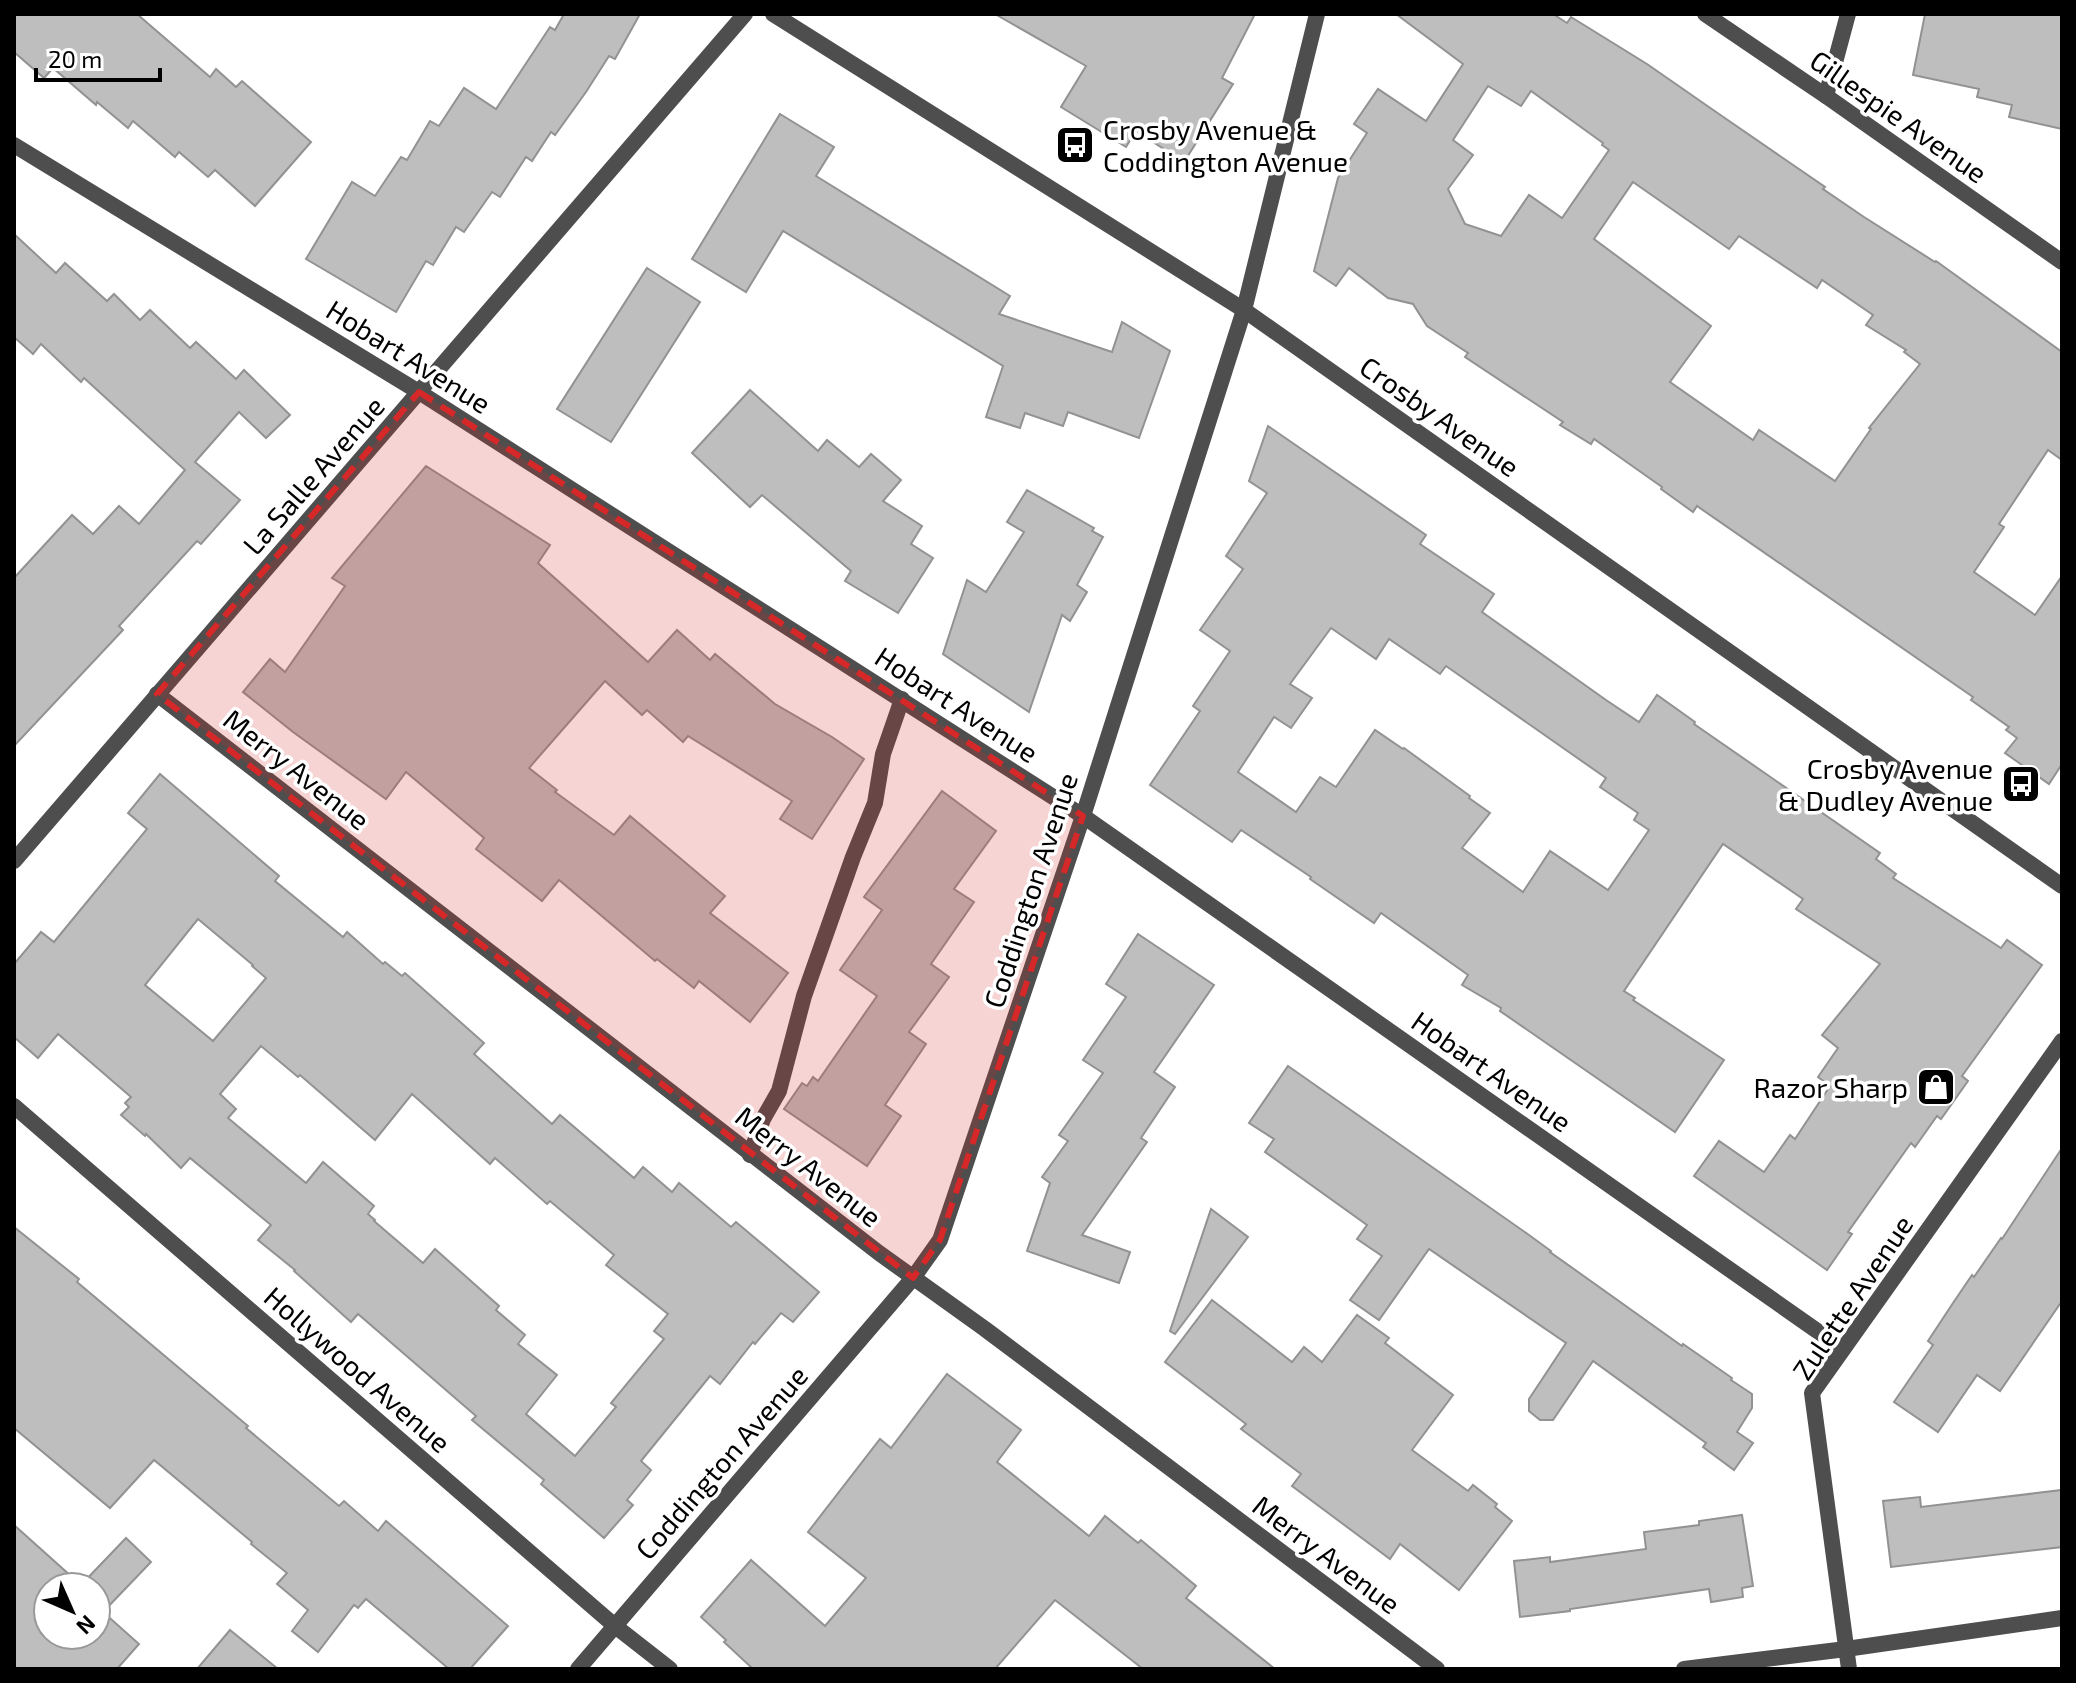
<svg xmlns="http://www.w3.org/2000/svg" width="2076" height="1683" viewBox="0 0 2076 1683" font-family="'Exo 2',sans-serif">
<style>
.building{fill:#bebebe;stroke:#929292;stroke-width:2;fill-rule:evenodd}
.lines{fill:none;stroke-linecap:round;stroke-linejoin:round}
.service{stroke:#4e4e4e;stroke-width:16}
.minor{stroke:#4e4e4e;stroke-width:16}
.tertiary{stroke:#4e4e4e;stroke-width:16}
.marked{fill:#d62828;fill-opacity:0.2;stroke:#d62828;stroke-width:6;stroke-dasharray:16 10;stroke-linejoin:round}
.labels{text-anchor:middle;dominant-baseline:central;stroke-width:7;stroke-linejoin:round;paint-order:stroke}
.street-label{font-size:28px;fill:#000;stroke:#fff}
.poi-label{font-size:28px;fill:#000;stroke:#fff;text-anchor:end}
</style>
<rect width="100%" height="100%" fill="#fff"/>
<g class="building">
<polygon points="14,14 137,14 210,77 216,69 236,87 242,81 311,142 255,206 215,170 208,177 179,152 175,157 133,121 128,128 97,102 96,105 53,68 44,78 14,52"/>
<polygon points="564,14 640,14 615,59 609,56 586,92 555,135 551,132 532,161 526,157 500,197 492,192 464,232 456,227 433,265 426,261 396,312 306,259 352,182 375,196 401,157 407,160 430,121 439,126 464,88 496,109 550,27 555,30"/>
<polygon points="995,14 1255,14 1222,78 1233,84 1184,162 1136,131 1126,147 1061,107 1086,66"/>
<path d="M1396,14h157l14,9 4,-6 76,47 72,50 106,73 -2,2 41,28 71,45 1,-1 126,91v108l-14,-10 -49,74 5,3 -30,45 61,43 27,-39v188l-13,20 -44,-31 12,-15 -11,-8 3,-3 -38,-27 2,-3 -276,-191 -4,6 -32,-23 1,-2 -68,-48 -3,5 -31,-19 3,-3 -98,-65 3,-4 -41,-27 -14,-22 -25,-6 -39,-30 -13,18 -22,-15 24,-93 29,-45 -13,-9 24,-35 48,32 37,-57zM1488,86l33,20 10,-15 72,52 -1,2 7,5 -47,68 -33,-23 -28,41 -36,-12 -17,-35 25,-34 -20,-15zM1633,182l96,67 10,-13 78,52 5,-8 51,35 -7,10 40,25 -2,2 16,12 -51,64 2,1 -36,52 -76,-51 -6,10 -83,-58 41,-56 -117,-87z"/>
<polygon points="1925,14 2062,14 2062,129 2009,117 2012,105 1977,97 1979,89 1913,75"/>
<polygon points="780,114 834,147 816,176 1010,296 999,314 1112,352 1122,322 1170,351 1139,438 1068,412 1063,426 1025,413 1020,428 986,417 1003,366 783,231 746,292 692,259"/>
<polygon points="14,234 56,273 65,263 107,301 114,294 140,320 150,310 190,348 196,342 236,379 244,370 290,415 266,438 239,412 195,462 240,500 201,544 197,541 119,626 123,630 14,746 14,578 72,515 93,534 119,506 139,524 185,470 84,378 81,382 41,344 33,354 14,337"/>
<polygon points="647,268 700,302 611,442 557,409"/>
<polygon points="750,390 818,451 827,440 859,467 871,454 901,480 883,501 922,526 911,544 933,558 898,613 845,581 851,571 762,495 750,507 692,453"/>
<path d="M1268,426l158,109 -6,9 74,50 -12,18 124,88 33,22 18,-27 38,27 -1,2 186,129 -4,6 20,15 -3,4 108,70 6,-8 35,25 -80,111 6,5 -27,38 -4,-3 -22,31 -4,-4 -63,89 4,2 -25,36 -133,-94 25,-35 45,31 26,-37 5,4 35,-53 -12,-9 20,-29 -16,-13 58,-71 -84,-55 7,-10 -80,-55 -99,147 11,7 -2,2 91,60 -49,72 -175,-121 1,-3 -39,-23 6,-10 -87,-62 -7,10 -64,-44 1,-2 -70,-47 -9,12 -82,-57 50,-74 -7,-5 37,-55 -30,-21 43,-61 -17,-13 41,-63 -18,-12zM1331,628l45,31 13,-20 51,35 6,-8 160,112 -6,9 38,26 -4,7 15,10 -41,60 -58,-39 -27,41 -61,-44 28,-35 -21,-15 1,-2 -66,-48 -1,1 -28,-19 -39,57 -16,-10 -24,35 -58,-40 36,-55 17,11 21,-30 -22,-14z"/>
<polygon points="426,466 550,545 538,563 648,662 677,630 710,660 715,654 775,704 832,737 864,759 812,839 780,819 792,801 688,736 683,742 647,710 642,715 605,681 529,768 557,790 555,792 614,835 630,816 725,896 710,913 788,973 750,1022 699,981 694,988 657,959 655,961 559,880 542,901 476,849 484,838 406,772 386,799 293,732 243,692 270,659 285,672 345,586 332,578"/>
<polygon points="1027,490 1094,528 1092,531 1103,537 1077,585 1087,592 1070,621 1062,615 1029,712 943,654 967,580 986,592 1024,532 1007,522"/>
<path d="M160,774l119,102 -4,5 68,56 4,-5 36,32 2,-2 17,14 3,-3 79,70 -10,11 78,70 8,-9 74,63 9,-11 29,25 7,-9 52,44 5,-5 83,70 -26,30 -12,-9 -26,31 -2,-2 -33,42 -10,-8 -69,85 10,9 -24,30 6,5 -29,33 -63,-54 3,-4 -72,-60 4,-4 -118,-102 -7,8 -57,-51 1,-1 -37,-30 13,-15 -81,-67 -9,10 -35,-34 -1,2 -24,-21 8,-8 -4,-4 6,-6 -73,-63 -20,24 -24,-21v-73l27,-32 13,10 93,-113 -19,-16zM198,919l55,46 -1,1 14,12 -53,63 -68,-56zM261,1046l37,31 2,-2 75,65 37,-46 78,70 5,-6 52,46 3,-3 64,54 -8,10 62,49 -14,17 10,8 -53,64 5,4 -41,49 -49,-42 31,-39 -39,-31 7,-9 -29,-25 3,-4 -64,-57 -12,14 -49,-42 1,-1 -7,-6 6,-8 -51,-44 -17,21 -78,-65 8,-9 -16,-15z"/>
<polygon points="942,791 996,831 954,889 974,902 931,964 949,977 909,1032 926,1044 885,1105 901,1116 867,1166 784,1109 802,1083 807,1086 813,1077 818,1081 877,996 840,970 882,910 864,897"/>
<polygon points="1138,934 1214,985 1154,1072 1175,1087 1141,1138 1147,1142 1082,1235 1130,1252 1119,1283 1027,1251 1050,1183 1042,1177 1068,1141 1059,1135 1103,1073 1083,1060 1126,997 1106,984"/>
<polygon points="1288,1066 1529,1235 1551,1251 1550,1252 1682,1346 1683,1344 1732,1378 1731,1380 1752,1394 1752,1408 1737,1432 1753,1443 1734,1470 1703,1447 1706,1443 1593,1361 1553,1420 1540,1420 1529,1411 1529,1399 1566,1343 1429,1249 1379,1320 1350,1300 1382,1256 1357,1239 1367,1225 1265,1152 1274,1139 1249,1123"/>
<polygon points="2062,1148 2062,1301 2000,1391 1977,1375 1938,1432 1894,1402 1933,1345 1928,1341 1953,1303 1972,1275 1974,1277 2001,1238 2002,1239"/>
<polygon points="1211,1209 1248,1237 1175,1334 1170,1331"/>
<polygon points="14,1227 79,1279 77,1282 248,1426 246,1428 339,1506 344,1501 378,1531 386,1521 508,1626 470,1669 449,1669 366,1599 358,1608 354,1605 318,1652 292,1631 308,1610 277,1584 287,1573 251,1544 252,1542 154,1460 110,1508 14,1428"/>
<polygon points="1212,1300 1292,1362 1304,1347 1322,1362 1357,1315 1389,1338 1385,1343 1453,1395 1412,1450 1468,1491 1473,1485 1497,1504 1495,1507 1512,1521 1459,1590 1400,1544 1390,1559 1292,1486 1301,1474 1241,1429 1246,1424 1165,1362"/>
<polygon points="947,1374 1021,1430 997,1462 1089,1536 1105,1516 1138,1543 1141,1540 1196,1586 1186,1598 1275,1669 1143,1669 1055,1600 995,1669 753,1669 724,1642 726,1640 701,1617 751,1560 825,1626 866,1578 808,1532 880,1439 891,1448"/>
<polygon points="2062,1490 2062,1547 1891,1567 1883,1501 1920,1497 1921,1507"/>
<polygon points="1742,1515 1753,1586 1742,1588 1743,1597 1711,1602 1709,1589 1570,1609 1570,1611 1520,1617 1514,1561 1550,1557 1550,1562 1646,1549 1644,1532 1699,1525 1699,1521"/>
<path d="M14,1525l67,60 45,-47 25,24 -48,50 36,32 -22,25h-103zM48,1587h48v48h-48z"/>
<polygon points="230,1630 278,1669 197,1669"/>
</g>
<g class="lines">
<polyline class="service" points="750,1155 763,1119 779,1091 804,996 853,857 875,803 883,754 902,699"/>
<g class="minor">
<polyline points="1705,14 1826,96 2062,262"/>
<polyline points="1826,96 1848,14"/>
<polyline points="14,145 419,392 1083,816 1843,1349"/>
<polyline points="157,694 879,1253 985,1329 1437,1669"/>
<polyline points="14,861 745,14"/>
<polyline points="14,1106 615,1626 670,1669"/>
<polyline points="578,1669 913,1278 940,1240 1083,816 1244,310 1317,14"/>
<polyline points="1684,1669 1846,1649 2062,1618"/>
<polyline points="1849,1669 1812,1393 2062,1041"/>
</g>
<polyline class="tertiary" points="773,14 1244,310 2062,886"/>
</g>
<path class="marked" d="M419,392l664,424 -143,424 -27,38 -756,-584z"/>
<defs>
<symbol id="bus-square" viewBox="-11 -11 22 22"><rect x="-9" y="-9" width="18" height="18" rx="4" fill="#000" stroke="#fff"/><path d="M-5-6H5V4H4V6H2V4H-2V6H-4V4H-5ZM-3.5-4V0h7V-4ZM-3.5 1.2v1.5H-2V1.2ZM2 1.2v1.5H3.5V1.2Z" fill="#fff"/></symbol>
<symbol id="shop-square" viewBox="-11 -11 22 22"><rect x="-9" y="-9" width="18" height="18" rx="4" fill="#000" stroke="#fff"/><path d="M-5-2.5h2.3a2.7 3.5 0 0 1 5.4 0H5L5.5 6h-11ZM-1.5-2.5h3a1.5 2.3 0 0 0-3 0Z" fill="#fff"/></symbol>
</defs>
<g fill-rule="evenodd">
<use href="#bus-square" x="1053" y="123" width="44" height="44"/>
<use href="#bus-square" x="1999" y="762" width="44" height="44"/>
<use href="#shop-square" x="1914" y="1065" width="44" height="44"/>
</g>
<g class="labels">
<g class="street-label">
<text transform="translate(1899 116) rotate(35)">Gillespie Avenue</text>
<text transform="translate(409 356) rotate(32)">Hobart Avenue</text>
<text transform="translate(1440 416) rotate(35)">Crosby Avenue</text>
<text transform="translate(313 475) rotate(-49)">La Salle Avenue</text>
<text transform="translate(957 704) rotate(33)">Hobart Avenue</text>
<text transform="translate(297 769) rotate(38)">Merry Avenue</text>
<text transform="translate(1030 890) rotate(-72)">Coddington Avenue</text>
<text transform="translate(1492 1071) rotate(35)">Hobart Avenue</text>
<text transform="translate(809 1166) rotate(38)">Merry Avenue</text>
<text transform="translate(1852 1297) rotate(-56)">Zulette Avenue</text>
<text transform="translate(358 1369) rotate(41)">Hollywood Avenue</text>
<text transform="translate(721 1462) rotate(-49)">Coddington Avenue</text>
<text transform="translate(1327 1554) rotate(37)">Merry Avenue</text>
</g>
<g class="poi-label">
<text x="1103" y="129" text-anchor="start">Crosby Avenue &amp;<tspan x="1103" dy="32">Coddington Avenue</tspan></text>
<text x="1993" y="768">Crosby Avenue<tspan x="1993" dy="32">&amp; Dudley Avenue</tspan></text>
<text x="1908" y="1087">Razor Sharp</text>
</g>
</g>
<rect width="2076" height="1683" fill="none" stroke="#000000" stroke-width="32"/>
<g transform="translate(72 1611) rotate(135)"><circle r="38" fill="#ffffff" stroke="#999999" stroke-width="2"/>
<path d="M0-6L14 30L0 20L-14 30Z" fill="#000000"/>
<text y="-12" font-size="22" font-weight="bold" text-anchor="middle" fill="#000000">N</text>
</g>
<path d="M36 68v12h124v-12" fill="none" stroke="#000000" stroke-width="4"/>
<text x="48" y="68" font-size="24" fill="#000000" stroke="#ffffff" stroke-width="6" paint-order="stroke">20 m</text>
</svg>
